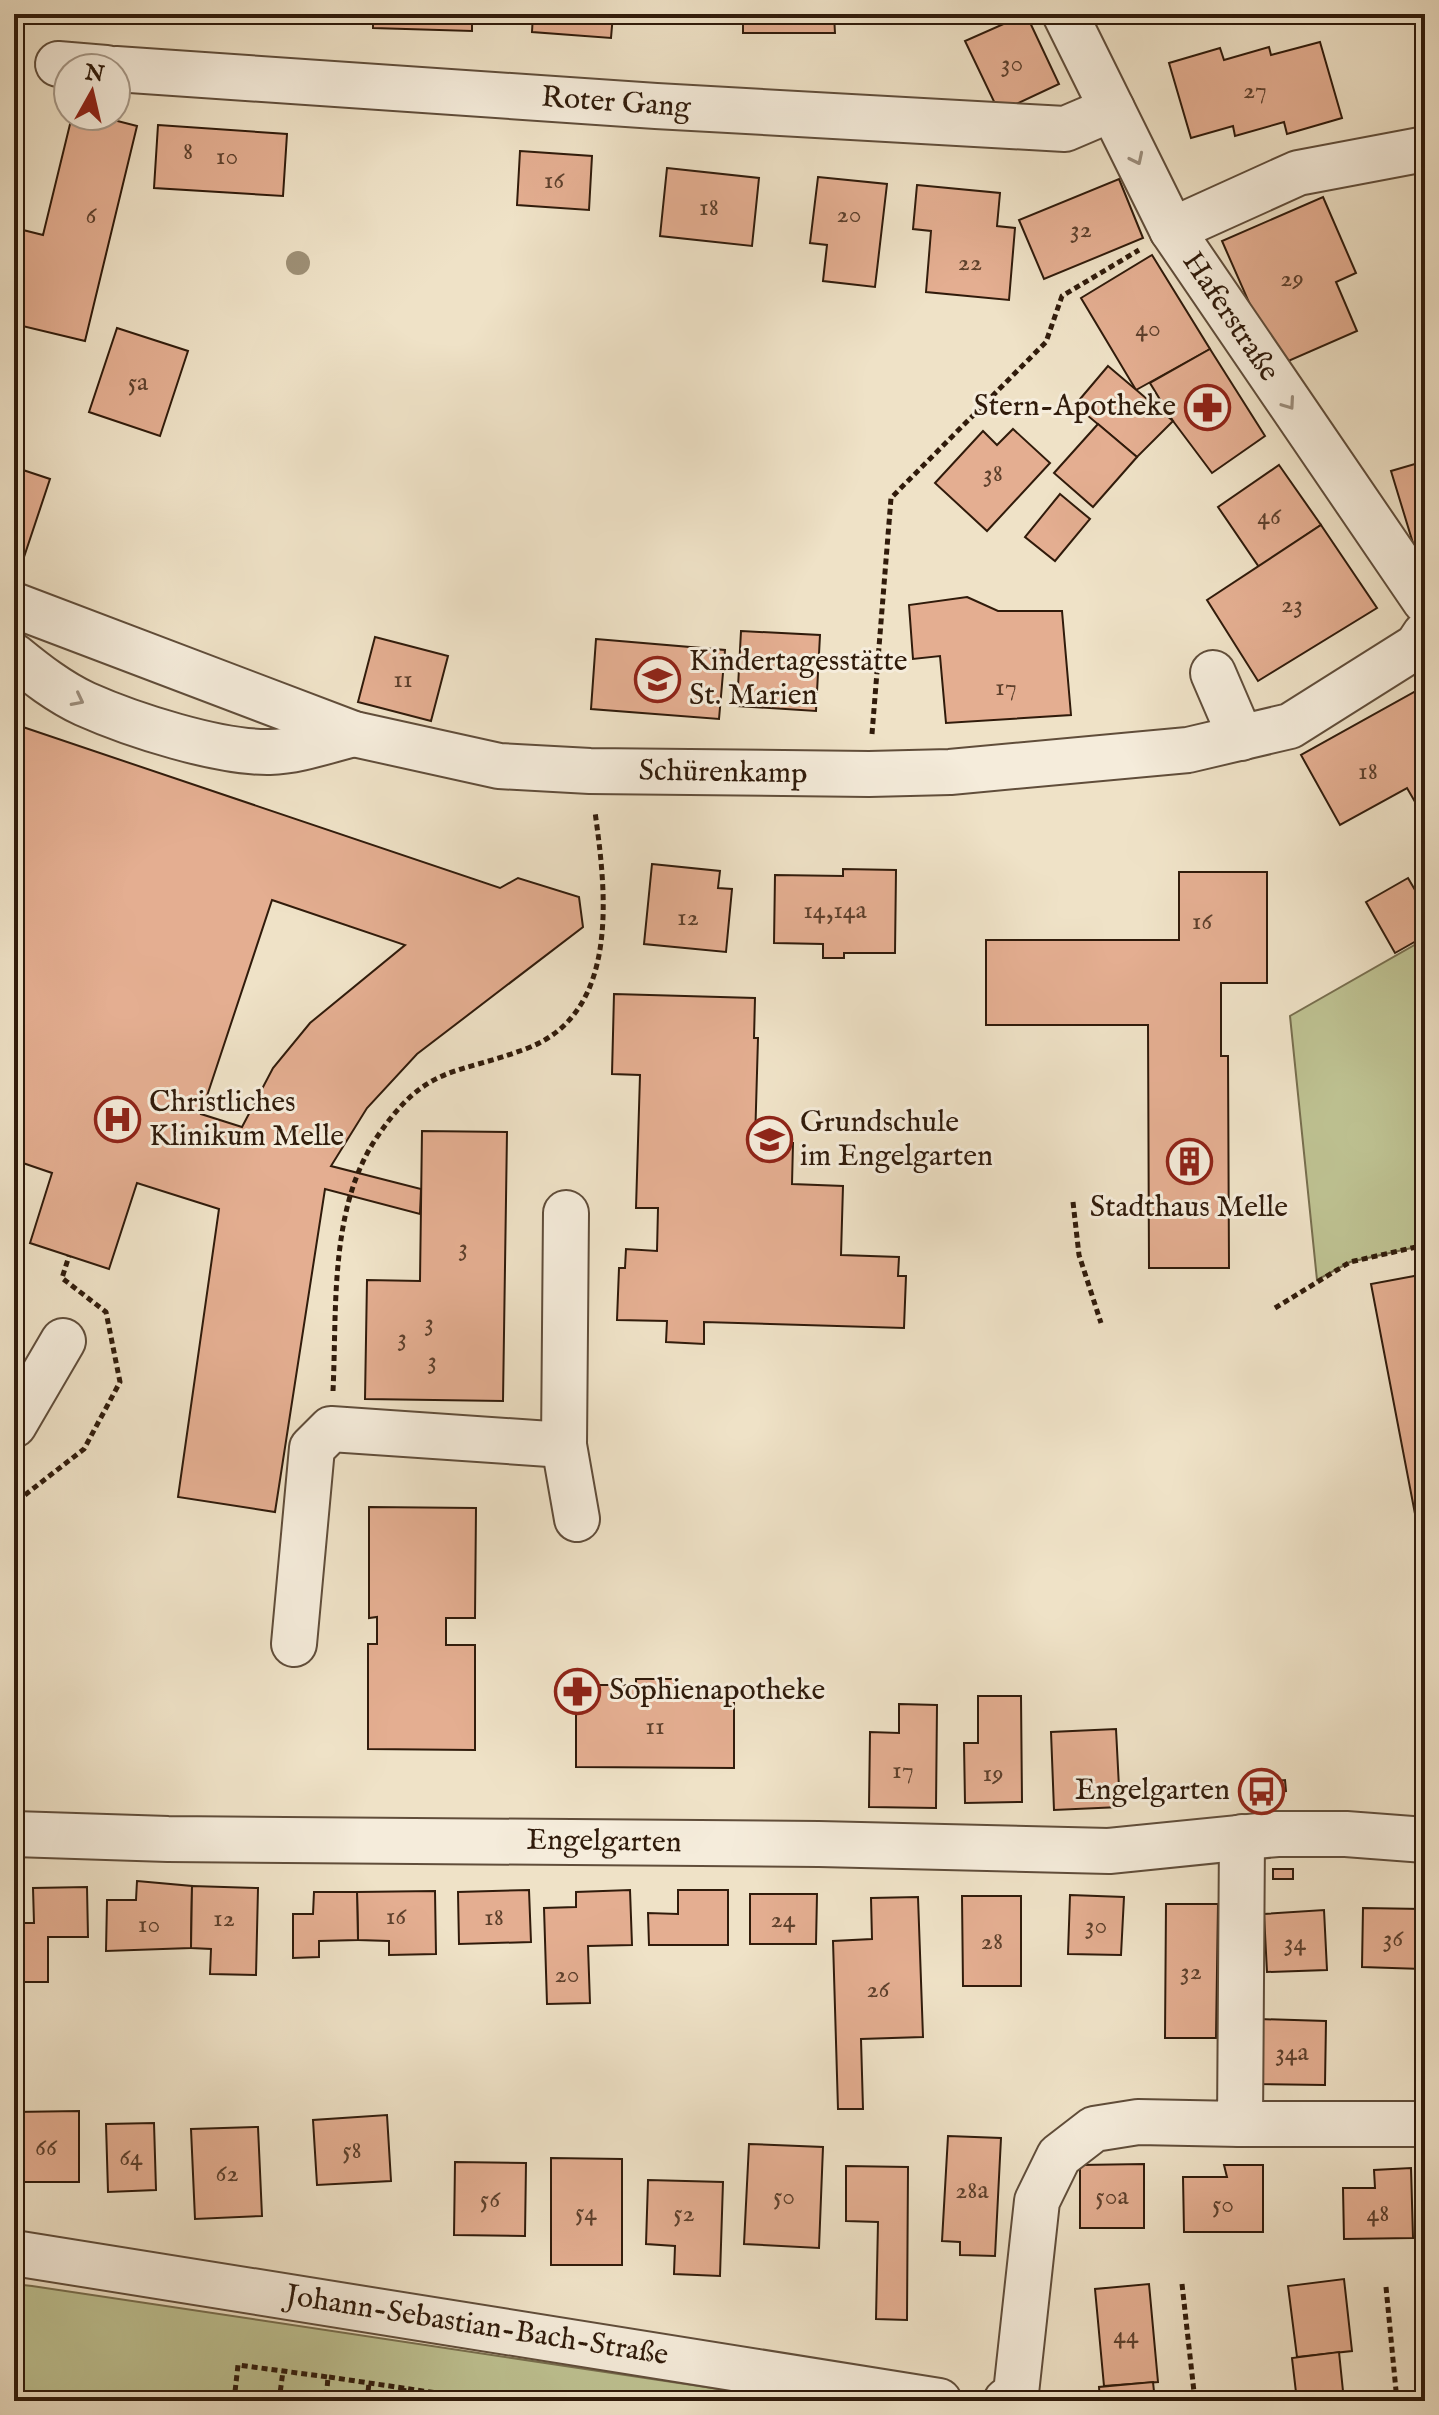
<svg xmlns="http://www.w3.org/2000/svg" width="1439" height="2415" viewBox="0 0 1439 2415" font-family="'IM FELL English',serif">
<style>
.green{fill:#bec292;stroke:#776e4e;stroke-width:2}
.building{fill:#e4ae91;stroke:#301b0b;stroke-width:2;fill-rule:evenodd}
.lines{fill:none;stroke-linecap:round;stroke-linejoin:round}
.minor-casing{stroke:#604d3a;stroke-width:48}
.path{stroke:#301b0b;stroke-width:5;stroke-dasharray:6 4;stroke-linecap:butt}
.minor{stroke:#f5ecdb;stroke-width:44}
.tree{fill:#9e9076}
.oneway{stroke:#9c8e7d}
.labels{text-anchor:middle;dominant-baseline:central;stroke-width:6;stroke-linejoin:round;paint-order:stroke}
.number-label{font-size:26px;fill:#5d402c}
.street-label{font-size:30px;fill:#301b0b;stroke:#f5ecdb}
.poi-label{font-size:30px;fill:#301b0b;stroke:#f5ecdb;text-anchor:start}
</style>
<rect width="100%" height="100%" fill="#efe2c7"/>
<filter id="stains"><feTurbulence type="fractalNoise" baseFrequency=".0025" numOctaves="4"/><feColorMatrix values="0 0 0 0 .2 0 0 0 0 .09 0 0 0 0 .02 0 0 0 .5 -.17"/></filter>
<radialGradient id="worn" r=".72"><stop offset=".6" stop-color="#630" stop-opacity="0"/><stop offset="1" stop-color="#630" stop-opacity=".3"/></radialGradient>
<g class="green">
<polygon points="1425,939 1425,1245 1350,1262 1317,1280 1290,1016"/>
<polygon points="14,2284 32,2286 799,2401 14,2401"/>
</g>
<g class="building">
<polygon points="373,14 472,14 472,31 373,28"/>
<polygon points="533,14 613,14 611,38 532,32"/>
<polygon points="743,14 850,14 850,15 834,15 835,33 743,33"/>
<polygon points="1026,14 1059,84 999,112 965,41"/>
<polygon points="1320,42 1342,118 1287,134 1284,122 1235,136 1233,126 1191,138 1169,63 1220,48 1224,60 1269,47 1271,55"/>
<polygon points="72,116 98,116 137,126 85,341 14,324 14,264 23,230 43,235"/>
<polygon points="158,125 287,134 283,196 154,188"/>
<polygon points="520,151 592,156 589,210 517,205"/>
<polygon points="667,168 759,178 752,246 660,236"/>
<polygon points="818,177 887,184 875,287 823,281 827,245 810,243"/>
<polygon points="1119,179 1143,238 1044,279 1019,220"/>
<polygon points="917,185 1000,193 997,226 1015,228 1009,300 926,292 931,231 913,229"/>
<polygon points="1323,197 1356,273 1336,282 1357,331 1277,366 1222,241"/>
<polygon points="1152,255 1210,349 1136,390 1081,298"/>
<polygon points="117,328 188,351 160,436 89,412"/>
<polygon points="1210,349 1265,436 1212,473 1173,421 1150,383"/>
<polygon points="1108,366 1173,421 1137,457 1075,405"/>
<polygon points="1098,424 1137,457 1093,507 1054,473"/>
<polygon points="1013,429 1050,463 987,531 935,483 983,431 997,445"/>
<polygon points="1425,461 1425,550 1416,553 1391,471"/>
<polygon points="1279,465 1321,525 1259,567 1218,507"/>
<polygon points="14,467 50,479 22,563 14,560"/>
<polygon points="1060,494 1090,519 1055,561 1025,537"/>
<polygon points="1321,525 1377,608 1258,681 1207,600"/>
<polygon points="967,597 998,611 1062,611 1071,715 946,723 940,656 913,659 909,605"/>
<polygon points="741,631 820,635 816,711 737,706"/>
<polygon points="375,637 448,656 431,721 358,702"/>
<polygon points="596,639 725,650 719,719 591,709"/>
<polygon points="1425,686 1425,819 1407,788 1340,825 1301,755"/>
<path d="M14,724l486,164 18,-10 61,19 4,30 -166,127 -50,54 -36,58 90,23 -1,25 -95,-25 -50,323 -97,-15 41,-288 -82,-26 -28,86 -79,-26 22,-70 -38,-13zM272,900l133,45 -95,78 -37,45 -31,59 -41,-13z"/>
<polygon points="652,864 720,871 718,888 732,889 726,952 644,944"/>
<polygon points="843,869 896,870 895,953 844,953 844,958 823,958 823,944 774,943 775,875 843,876"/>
<polygon points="1179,872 1267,872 1267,983 1221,983 1221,1056 1228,1056 1229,1268 1149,1268 1148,1025 986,1025 986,940 1179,940"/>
<polygon points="1408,878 1425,907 1425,936 1395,953 1366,902"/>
<polygon points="614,994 755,998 754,1038 758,1038 755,1142 793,1143 792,1184 843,1186 841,1255 899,1257 898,1276 906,1276 904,1328 704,1322 704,1344 666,1342 667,1321 617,1320 619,1268 625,1268 626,1249 657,1251 658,1208 636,1208 640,1075 612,1074"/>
<polygon points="422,1131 507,1132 503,1401 365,1399 367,1280 420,1281"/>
<polygon points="1425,1274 1425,1566 1371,1284"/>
<polygon points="369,1507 476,1508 475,1618 446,1618 446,1645 475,1645 475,1750 368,1749 368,1644 377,1644 377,1617 369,1618"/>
<polygon points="636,1679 674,1679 674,1686 734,1686 734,1768 576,1767 576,1685 636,1685"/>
<polygon points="978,1696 1021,1696 1022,1802 965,1803 964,1743 978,1743"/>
<polygon points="899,1704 937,1705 936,1808 869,1807 870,1732 899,1733"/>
<polygon points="1116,1729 1120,1807 1054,1810 1051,1732"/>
<polygon points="1285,1780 1286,1791 1266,1793 1265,1782"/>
<rect x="1273" y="1869" width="20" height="10"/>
<polygon points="137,1881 192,1886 191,1948 106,1951 107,1900 136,1900"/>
<polygon points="192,1886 258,1888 256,1975 210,1974 211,1949 191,1948"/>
<polygon points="87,1887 88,1937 48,1937 48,1982 16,1982 16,1923 34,1923 33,1888"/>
<polygon points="529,1890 531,1942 459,1944 458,1892"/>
<polygon points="630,1890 632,1945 588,1946 590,2003 547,2004 544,1908 576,1907 576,1892"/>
<polygon points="678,1890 728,1890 728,1945 649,1945 648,1913 678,1914"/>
<polygon points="435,1891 436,1954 389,1955 389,1941 358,1940 357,1892"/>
<polygon points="314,1892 357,1892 358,1940 319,1941 319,1957 293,1958 293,1914 313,1914"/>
<polygon points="750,1894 817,1894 816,1944 750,1944"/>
<polygon points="1070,1895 1124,1897 1121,1955 1068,1954"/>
<polygon points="962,1896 1021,1896 1021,1986 963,1986"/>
<polygon points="918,1897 923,2037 861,2039 863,2109 838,2109 833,1941 872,1939 871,1898"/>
<polygon points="1166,1904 1218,1904 1216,2038 1165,2038"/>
<polygon points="1363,1908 1423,1909 1422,1969 1362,1967"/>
<polygon points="1324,1910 1327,1970 1267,1972 1264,1914"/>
<polygon points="1259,2019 1326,2021 1325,2085 1258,2084"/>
<polygon points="79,2111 79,2182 14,2182 14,2112"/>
<polygon points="387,2115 391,2181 317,2185 313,2120"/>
<polygon points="154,2123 156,2190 108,2192 106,2124"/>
<polygon points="258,2127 262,2216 195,2219 191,2129"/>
<polygon points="948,2136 1001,2138 995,2256 960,2255 960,2242 942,2241"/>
<polygon points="749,2144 823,2147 819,2248 744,2244"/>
<polygon points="551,2158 622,2159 622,2265 551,2265"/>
<polygon points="455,2162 526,2163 525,2236 454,2235"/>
<polygon points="1144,2164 1144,2228 1080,2228 1080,2165"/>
<polygon points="1224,2165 1263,2165 1263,2232 1184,2232 1183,2177 1227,2177"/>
<polygon points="846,2166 908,2167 907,2320 876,2319 878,2222 846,2221"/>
<polygon points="1411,2168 1413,2238 1344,2239 1343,2188 1375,2188 1374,2170"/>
<polygon points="648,2180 723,2182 720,2276 674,2274 675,2246 646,2244"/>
<polygon points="1344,2279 1352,2351 1297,2357 1288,2286"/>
<polygon points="1149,2284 1158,2382 1104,2386 1095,2289"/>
<polygon points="1339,2352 1344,2401 1297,2401 1292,2358"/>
<polygon points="1153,2382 1155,2401 1100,2401 1099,2387"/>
</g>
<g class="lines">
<defs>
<g id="minor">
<polyline points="1065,14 1172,230 1425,601"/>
<polyline points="58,64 106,68"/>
<polyline points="116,69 656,106 1065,129 1112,109"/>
<polyline points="1172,230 1298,173 1425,149"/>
<polyline points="14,605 354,734 499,766 590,771 869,774 950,772 1188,750 1290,726 1417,646 1425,634"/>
<path d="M14,656c22,18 45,36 71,48 47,21 134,49 185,48 28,-1 56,-11 84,-18"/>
<polyline points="1213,673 1241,738"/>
<polyline points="566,1213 564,1445 577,1519"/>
<polyline points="14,1425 63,1341"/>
<polyline points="294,1644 312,1448 331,1429 564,1445"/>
<polyline points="14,1834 168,1839 819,1844 1109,1851 1277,1834 1346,1834 1425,1840"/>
<polyline points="1240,2124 1425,2124"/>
<polyline points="14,2253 939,2401"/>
<polyline points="1006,2401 1016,2393 1037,2201 1059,2156 1094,2129 1138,2122 1240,2124 1242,1837"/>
</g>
</defs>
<use href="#minor" class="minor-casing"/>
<g class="path">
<polyline points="872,734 891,498 1046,342 1062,296 1139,250"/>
<polyline points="1073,1202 1079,1255 1101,1323"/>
<polyline points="1275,1308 1350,1262 1425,1245"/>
<path d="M333,1391c4,-83 -4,-183 44,-254 50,-74 78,-61 151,-89 93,-36 78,-157 67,-236"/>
<polyline points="18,1793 21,1498 84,1449 120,1382 106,1312 62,1278 69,1256"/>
<polyline points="1182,2284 1195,2401"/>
<polyline points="1386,2287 1397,2401"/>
<polyline points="329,2377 450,2395"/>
<polyline points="234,2401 238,2365 328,2377 326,2401"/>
<polyline points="279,2401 283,2371"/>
<polyline points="367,2401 369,2383"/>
<polyline points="403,2401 404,2388"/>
<polyline points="450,2401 450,2395 462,2401"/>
</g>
<use href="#minor" class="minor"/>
</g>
<circle class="tree" cx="298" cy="263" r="12"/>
<defs><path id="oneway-chevron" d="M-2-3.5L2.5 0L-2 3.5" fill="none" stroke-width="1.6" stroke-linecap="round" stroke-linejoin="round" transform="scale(2)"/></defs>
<g class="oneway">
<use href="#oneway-chevron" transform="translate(1137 159) rotate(64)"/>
<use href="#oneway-chevron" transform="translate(1289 404) rotate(55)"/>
<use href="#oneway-chevron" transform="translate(78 700) rotate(27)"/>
</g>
<defs>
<symbol id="pharmacy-ring" viewBox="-11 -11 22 22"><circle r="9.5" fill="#f5ecdb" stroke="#8f2418" stroke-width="1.5"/><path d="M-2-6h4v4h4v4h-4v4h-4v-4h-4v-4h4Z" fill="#8f2418"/></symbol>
<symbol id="school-ring" viewBox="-11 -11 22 22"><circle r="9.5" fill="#f5ecdb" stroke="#8f2418" stroke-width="1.5"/><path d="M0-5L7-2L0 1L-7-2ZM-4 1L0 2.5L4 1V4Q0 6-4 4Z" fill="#8f2418"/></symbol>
<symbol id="hospital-ring" viewBox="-11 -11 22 22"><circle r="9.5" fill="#f5ecdb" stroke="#8f2418" stroke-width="1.5"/><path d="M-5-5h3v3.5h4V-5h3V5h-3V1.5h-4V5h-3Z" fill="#8f2418"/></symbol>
<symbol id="building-ring" viewBox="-11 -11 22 22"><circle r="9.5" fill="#f5ecdb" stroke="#8f2418" stroke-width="1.5"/><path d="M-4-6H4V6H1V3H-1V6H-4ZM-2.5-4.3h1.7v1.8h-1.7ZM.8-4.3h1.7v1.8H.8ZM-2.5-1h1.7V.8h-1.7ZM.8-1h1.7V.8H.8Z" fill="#8f2418"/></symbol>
<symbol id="bus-ring" viewBox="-11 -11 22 22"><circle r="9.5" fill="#f5ecdb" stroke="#8f2418" stroke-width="1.5"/><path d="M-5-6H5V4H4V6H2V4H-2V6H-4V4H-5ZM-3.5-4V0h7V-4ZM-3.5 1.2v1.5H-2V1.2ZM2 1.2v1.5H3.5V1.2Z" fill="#8f2418"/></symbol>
</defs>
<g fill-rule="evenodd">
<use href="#pharmacy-ring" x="1182" y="382" width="51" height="51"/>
<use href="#school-ring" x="632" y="654" width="51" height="51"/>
<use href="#hospital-ring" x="92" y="1094" width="51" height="51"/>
<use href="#school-ring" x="744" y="1114" width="51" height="51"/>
<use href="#building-ring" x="1164" y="1136" width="51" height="51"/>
<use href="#pharmacy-ring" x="552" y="1666" width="51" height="51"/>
<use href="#bus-ring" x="1236" y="1766" width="51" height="51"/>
</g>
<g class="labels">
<g class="number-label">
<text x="1012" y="63">30</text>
<text x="1255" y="90">27</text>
<text x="188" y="151">8</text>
<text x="227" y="156">10</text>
<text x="554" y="180">16</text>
<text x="709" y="207">18</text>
<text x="849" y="214">20</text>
<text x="91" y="215">6</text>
<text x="1081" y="229">32</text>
<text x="970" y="262">22</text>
<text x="1292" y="278">29</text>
<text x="1148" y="328">40</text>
<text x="138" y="382">5a</text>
<text x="993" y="473">38</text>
<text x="1269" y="516">46</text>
<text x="1292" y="604">23</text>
<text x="403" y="679">11</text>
<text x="1006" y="687">17</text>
<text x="1368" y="771">18</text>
<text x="835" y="910">14,14a</text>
<text x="688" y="917">12</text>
<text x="1202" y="921">16</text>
<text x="463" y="1247">3</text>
<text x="429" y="1322">3</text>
<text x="402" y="1337">3</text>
<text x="432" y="1360">3</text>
<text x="655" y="1726">11</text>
<text x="903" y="1770">17</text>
<text x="993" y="1773">19</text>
<text x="396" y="1916">16</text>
<text x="494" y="1917">18</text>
<text x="224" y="1918">12</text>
<text x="783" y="1919">24</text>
<text x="149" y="1924">10</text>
<text x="1096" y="1925">30</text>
<text x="1393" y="1938">36</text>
<text x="992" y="1941">28</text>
<text x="1295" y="1942">34</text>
<text x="1191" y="1971">32</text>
<text x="567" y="1974">20</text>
<text x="878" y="1989">26</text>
<text x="1292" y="2052">34a</text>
<text x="46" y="2147">66</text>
<text x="352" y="2150">58</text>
<text x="131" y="2157">64</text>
<text x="227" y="2173">62</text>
<text x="972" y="2190">28a</text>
<text x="784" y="2196">50</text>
<text x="1112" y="2196">50a</text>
<text x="490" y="2199">56</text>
<text x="1223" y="2204">50</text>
<text x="586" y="2212">54</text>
<text x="684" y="2213">52</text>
<text x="1378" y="2213">48</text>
<text x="1126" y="2335">44</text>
</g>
<g class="street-label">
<text transform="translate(616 103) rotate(4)">Roter Gang</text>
<text transform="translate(1230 317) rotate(56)">Haferstraße</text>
<text transform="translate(723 773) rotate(1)">Schürenkamp</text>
<text transform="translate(604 1842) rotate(1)">Engelgarten</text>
<text transform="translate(477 2326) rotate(9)">Johann-Sebastian-Bach-Straße</text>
</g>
<g class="poi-label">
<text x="1176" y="407" text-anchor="end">Stern-Apotheke</text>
<text x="689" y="662">Kindertagesstätte<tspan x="689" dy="34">St. Marien</tspan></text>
<text x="149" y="1103">Christliches<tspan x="149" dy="34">Klinikum Melle</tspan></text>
<text x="800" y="1123">Grundschule<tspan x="800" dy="34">im Engelgarten</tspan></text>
<text x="1189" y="1208" text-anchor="middle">Stadthaus Melle</text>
<text x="609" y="1691">Sophienapotheke</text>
<text x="1230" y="1791" text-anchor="end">Engelgarten</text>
</g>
</g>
<rect width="1439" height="2415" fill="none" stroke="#efe2c7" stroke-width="48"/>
<rect x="16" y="16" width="1407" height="2383" fill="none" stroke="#301b0b" stroke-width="4"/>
<rect x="24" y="24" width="1391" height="2367" fill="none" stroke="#301b0b" stroke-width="2"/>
<g transform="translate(92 92) rotate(8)"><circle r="38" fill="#f5ecdb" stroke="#a69888" stroke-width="2"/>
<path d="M0-6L14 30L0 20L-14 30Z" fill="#8f2418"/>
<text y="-12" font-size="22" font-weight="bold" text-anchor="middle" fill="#301b0b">N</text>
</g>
<rect width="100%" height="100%" filter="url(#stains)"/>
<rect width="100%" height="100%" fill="url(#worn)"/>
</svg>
